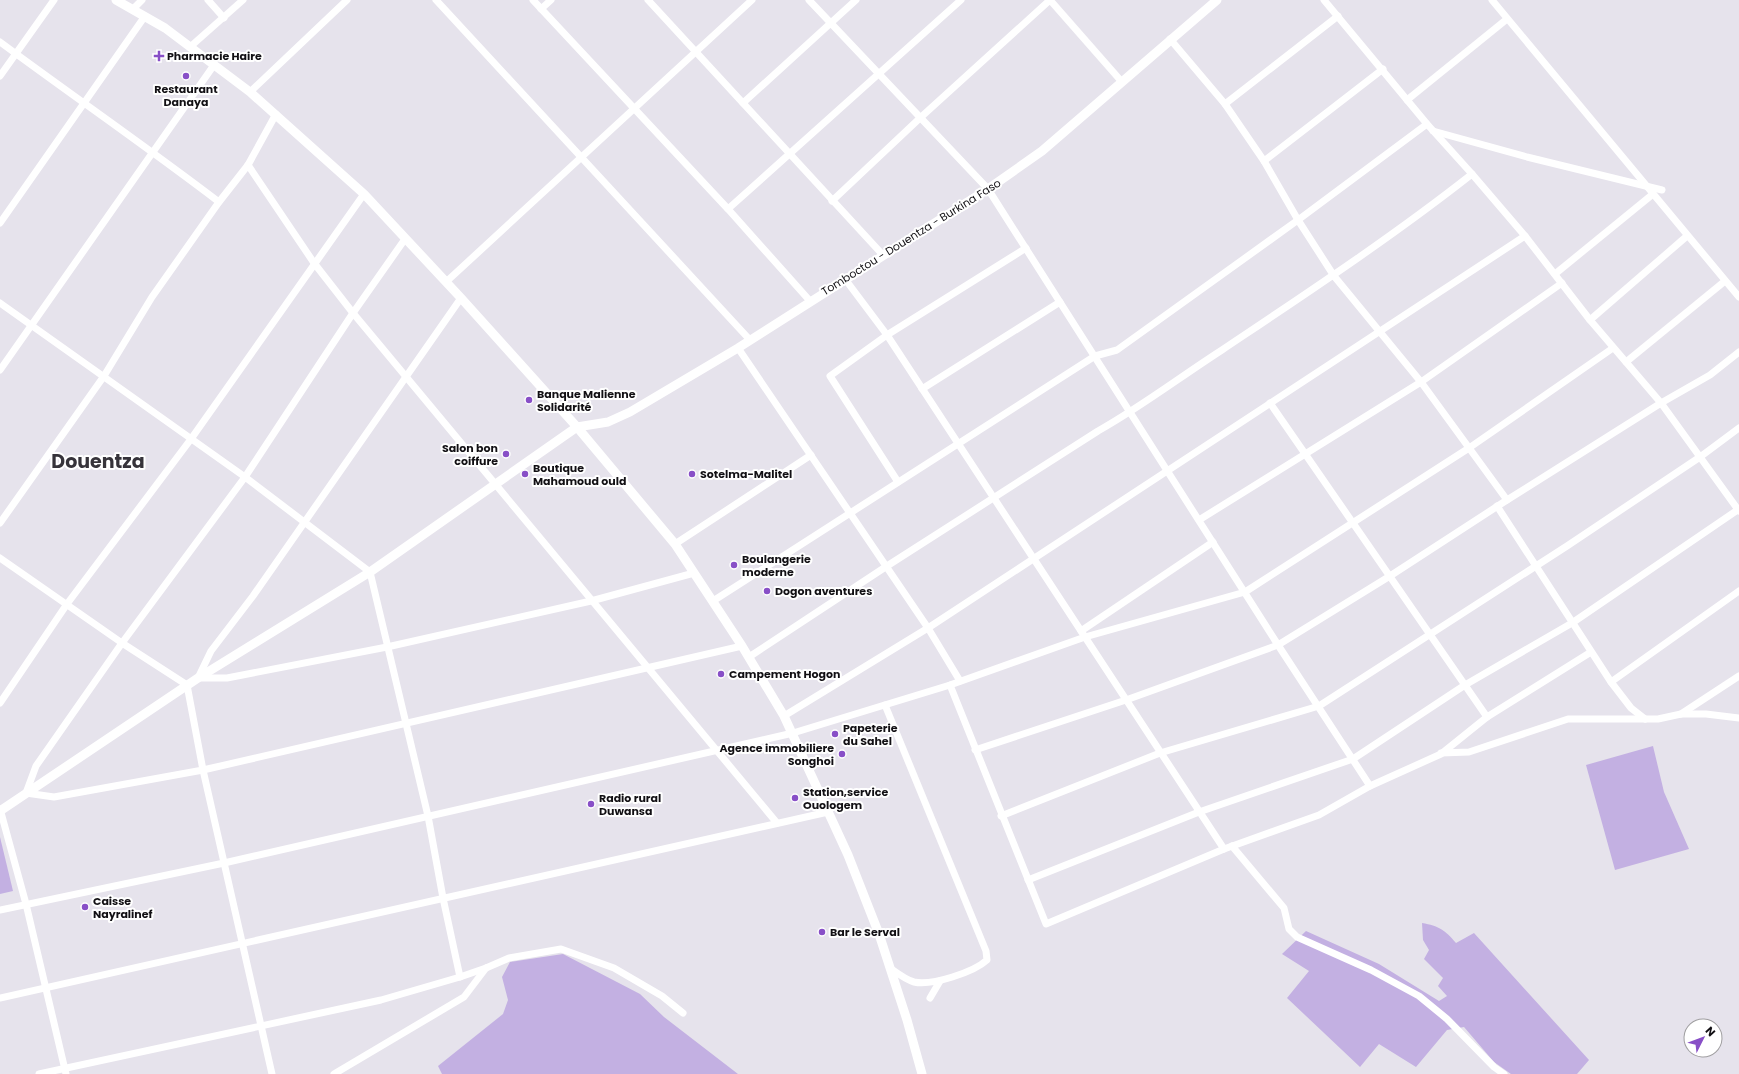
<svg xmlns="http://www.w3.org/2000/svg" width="1739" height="1074" viewBox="0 0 1739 1074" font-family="Poppins,sans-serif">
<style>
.green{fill:#c3b0e2}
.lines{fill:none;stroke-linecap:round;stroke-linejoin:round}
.minor{stroke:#fff;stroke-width:7}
.major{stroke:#fff;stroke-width:9}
.poi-dot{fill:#884fc7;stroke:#fff;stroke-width:1.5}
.labels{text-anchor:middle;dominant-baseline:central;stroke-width:4;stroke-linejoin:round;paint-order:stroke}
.poi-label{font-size:11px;font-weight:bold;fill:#121014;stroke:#fff;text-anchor:start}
.street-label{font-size:11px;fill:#121014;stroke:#fff}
.town-label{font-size:19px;font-weight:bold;fill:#36333a;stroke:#fff}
</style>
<rect width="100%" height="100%" fill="#e6e3ec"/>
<g class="green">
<polygon points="1653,746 1664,792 1689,849 1615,870 1586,765"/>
<polygon points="0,837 13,891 0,894"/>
<path d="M1422,923c17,3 23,7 34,20l18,-10 115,127 -12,14h-66l-17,-12 -30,-35 -17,3 -31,37 -37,-23 -19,23 -73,-69 22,-27 -27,-17 24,-23 73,33 60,37 8,-5 -9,-10 5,-8 -19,-19 5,-9 -6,-10z"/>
<polygon points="563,954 640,994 664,1017 738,1074 442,1074 438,1066 503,1014 508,1000 502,977 510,962"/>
</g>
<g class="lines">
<g class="minor">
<polyline points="208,0 224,18"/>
<polyline points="436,0 750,340"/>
<polyline points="533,0 728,209 810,301"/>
<polyline points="648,0 883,255"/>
<polyline points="809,0 988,189 1278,645 1370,786"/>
<polyline points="1050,0 1122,82"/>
<polyline points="1324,0 1427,124 1472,174 1525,236 1590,320 1661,403 1739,511"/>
<polyline points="1492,0 1739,297"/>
<polyline points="133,9 142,0"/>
<polyline points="541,9 551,0"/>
<polyline points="1170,39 1225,104 1264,161 1298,220 1334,276 1421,382 1507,500"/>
<path d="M0,42c73,54 147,105 219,160"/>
<polyline points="190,47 243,0"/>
<polyline points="0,76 54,0"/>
<polyline points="250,92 347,0"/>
<polyline points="1407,100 1507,19"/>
<polyline points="743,103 856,0"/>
<polyline points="1225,104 1338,16"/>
<polyline points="1433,131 1527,157 1662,190"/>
<polyline points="1264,161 1383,69"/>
<polyline points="248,165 314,263 353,313 777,823"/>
<polyline points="832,201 920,118 1050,0"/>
<polyline points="728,209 961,0"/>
<polyline points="0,223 145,16"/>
<polyline points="405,239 353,313 245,477 122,643 36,766 26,793 54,797 203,770 742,646"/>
<polyline points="1555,274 1653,194"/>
<polyline points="845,279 887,335 1224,849"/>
<polyline points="446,282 752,0"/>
<polyline points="461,298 253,596 211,651 198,678 227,678 387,647 591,601 694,573"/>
<polyline points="0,303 245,477 370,572 428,816 443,898 460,977"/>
<polyline points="1590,320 1687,236"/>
<polyline points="738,348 928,628 960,681"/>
<polyline points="1626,362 1725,281"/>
<polyline points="0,370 214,65"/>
<polyline points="922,389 1060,302"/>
<polyline points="1270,403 1487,717"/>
<polyline points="898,482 830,376 887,335 1026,248"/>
<polyline points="1497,506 1611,682 1631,708 1645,719"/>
<polyline points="1199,520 1421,382 1562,283"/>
<polyline points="0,523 104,376 152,297 219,202 248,165 276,114"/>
<polyline points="675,544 811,455"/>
<polyline points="0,558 122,643 187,685 203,770 272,1074"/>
<polyline points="713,601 1095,356 1117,350 1298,220 1427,124"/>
<polyline points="1081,631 1213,542"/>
<path d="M749,657l138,-91 211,-135c43,-24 82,-54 124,-81 85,-57 170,-113 250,-176"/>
<polyline points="1611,682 1739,591"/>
<polyline points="950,685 1046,924 1224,849 1319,815 1370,786 1441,754 1487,717 1591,652"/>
<polyline points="0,703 67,604 191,439 364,194"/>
<path d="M885,705l101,246 1,9c-13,12 -55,26 -73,22 -8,-2 -17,-9 -24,-14"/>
<polyline points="1681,714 1739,676"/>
<polyline points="784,716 928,628 1525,236"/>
<polyline points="975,750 1126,700 1278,645 1390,576 1507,500 1661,403 1710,375 1739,352"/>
<polyline points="1441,753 1469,752 1568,719 1658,719 1681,714 1706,714 1739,718"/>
<polyline points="0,809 26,904 66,1074"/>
<polyline points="1001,816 1160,753 1319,706 1567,546 1700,457 1739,428"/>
<polyline points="1232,846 1284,908 1289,929 1297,937 1371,970 1419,996 1447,1019 1494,1067 1504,1074"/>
<polyline points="1028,880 1199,812 1353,759 1465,685 1572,623 1739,509"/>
<polyline points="0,910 224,863 793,733 950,685 1085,637 1245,592 1469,448 1613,348"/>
<polyline points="0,998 828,812"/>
<polyline points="930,998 940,981"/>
<polyline points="39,1074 381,1000 460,977 486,968 509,958 561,949 614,968 662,996 683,1013"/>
<polyline points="334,1074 464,997 486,968"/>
</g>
<g class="major">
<polyline points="116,0 165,28 250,92 364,194 461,298 577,427 675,544 742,646 784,716 848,855 879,934 907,1020 922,1074"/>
<polyline points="0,811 198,678 370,572 577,427 608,422 630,412 738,348 988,189 1042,151 1217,0"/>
</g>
</g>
<g class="poi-dot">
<path d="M157 50h4v4h4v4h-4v4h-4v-4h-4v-4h4z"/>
<circle cx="186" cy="76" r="4"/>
<circle cx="529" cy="400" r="4"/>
<circle cx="506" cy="454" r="4"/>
<circle cx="525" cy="474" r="4"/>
<circle cx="692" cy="474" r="4"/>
<circle cx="734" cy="565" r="4"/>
<circle cx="767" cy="591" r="4"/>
<circle cx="721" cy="674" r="4"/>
<circle cx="835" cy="734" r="4"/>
<circle cx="842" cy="754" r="4"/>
<circle cx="795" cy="798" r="4"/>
<circle cx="591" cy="804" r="4"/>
<circle cx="85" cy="907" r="4"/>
<circle cx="822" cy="932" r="4"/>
</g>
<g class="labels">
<g class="poi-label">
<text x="167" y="56">Pharmacie Haire</text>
<text x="186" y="89" text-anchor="middle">Restaurant<tspan x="186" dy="13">Danaya</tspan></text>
<text x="537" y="394">Banque Malienne<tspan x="537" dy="13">Solidarité</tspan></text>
<text x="498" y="448" text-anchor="end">Salon bon<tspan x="498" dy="13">coiffure</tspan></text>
<text x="533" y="468">Boutique<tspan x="533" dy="13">Mahamoud ould</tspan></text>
<text x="700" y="474">Sotelma-Malitel</text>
<text x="742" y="559">Boulangerie<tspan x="742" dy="13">moderne</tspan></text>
<text x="775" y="591">Dogon aventures</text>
<text x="729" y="674">Campement Hogon</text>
<text x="843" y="728">Papeterie<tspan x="843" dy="13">du Sahel</tspan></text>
<text x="834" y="748" text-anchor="end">Agence immobiliere<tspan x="834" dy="13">Songhoi</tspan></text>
<text x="803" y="792">Station,service<tspan x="803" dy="13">Ouologem</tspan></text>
<text x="599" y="798">Radio rural<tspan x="599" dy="13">Duwansa</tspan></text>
<text x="93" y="901">Caisse<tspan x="93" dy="13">Nayralinef</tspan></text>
<text x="830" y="932">Bar le Serval</text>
</g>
<g class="street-label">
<text transform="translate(911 237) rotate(-32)">Tomboctou - Douentza - Burkina Faso</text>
</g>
<g class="town-label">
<text x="98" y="461">Douentza</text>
</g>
</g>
<g transform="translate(1703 1038) rotate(48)"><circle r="19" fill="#ffffff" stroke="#a09fa1"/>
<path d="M0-3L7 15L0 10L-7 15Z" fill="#884fc7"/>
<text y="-6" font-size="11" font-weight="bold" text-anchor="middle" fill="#121014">N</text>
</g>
</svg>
